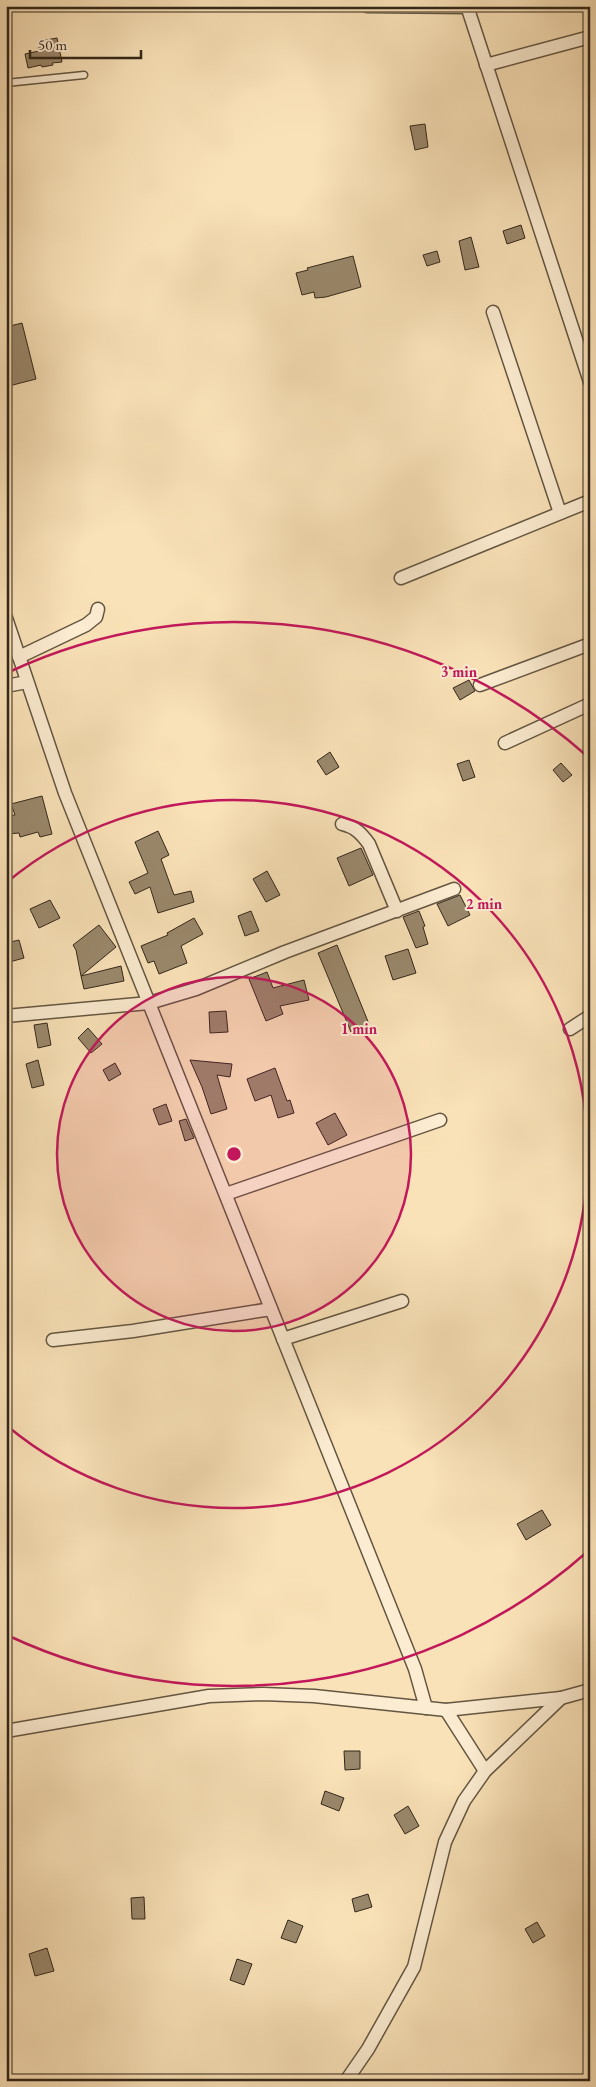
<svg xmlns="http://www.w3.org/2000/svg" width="596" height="2087" viewBox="0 0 596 2087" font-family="'EB Garamond',serif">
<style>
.building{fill:#9a886c;stroke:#32271a}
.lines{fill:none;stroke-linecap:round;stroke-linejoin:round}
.service-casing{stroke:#645642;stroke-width:9}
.minor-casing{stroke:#645642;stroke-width:15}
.service{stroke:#fcecd1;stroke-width:6}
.minor{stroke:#fcecd1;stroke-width:12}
.ring{fill:none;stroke:#c2185b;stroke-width:2.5}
.centre{fill:#c2185b;stroke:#fcecd1;stroke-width:2.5}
.ring-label{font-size:15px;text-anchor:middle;font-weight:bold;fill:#c2185b;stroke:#fcecd1;stroke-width:4;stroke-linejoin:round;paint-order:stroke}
</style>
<rect width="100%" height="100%" fill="#fae2b8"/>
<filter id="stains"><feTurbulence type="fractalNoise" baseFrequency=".004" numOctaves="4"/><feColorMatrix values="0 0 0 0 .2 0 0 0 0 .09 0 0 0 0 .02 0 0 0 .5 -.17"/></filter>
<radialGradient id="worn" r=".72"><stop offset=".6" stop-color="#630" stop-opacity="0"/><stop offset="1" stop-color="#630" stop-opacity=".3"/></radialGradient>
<g class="building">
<polygon points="57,38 62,62 52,63 53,65 42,67 41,65 28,68 25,54 39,51 38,48 41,47 40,41"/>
<polygon points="425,124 428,147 415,150 410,126"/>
<polygon points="521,225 525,238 507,244 503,231"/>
<polygon points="471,237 479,267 465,270 459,241"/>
<polygon points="437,251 440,262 427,266 423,255"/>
<polygon points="353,256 361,287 326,297 315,298 314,292 302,295 296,273 308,270 307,268"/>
<polygon points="22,323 36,379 9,386 6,376 6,327"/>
<polygon points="469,680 475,691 460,700 453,688"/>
<polygon points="330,752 339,767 326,775 317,761"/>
<polygon points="469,760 475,777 463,781 457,764"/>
<polygon points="561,763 572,775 563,782 553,770"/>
<polygon points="42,796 52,834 40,837 38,832 20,837 19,833 6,834 6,816 15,815 11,804"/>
<polygon points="158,831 169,855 161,859 174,895 191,891 194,902 158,913 150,887 135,894 129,882 148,873 135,842"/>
<polygon points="361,848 373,875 349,886 337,858"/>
<polygon points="267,871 280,895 266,902 253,879"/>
<polygon points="460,895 470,915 448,926 437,904"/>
<polygon points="50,900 60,918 39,928 30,909"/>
<polygon points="251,911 259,931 245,936 238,916"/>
<polygon points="419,911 425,926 423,927 428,944 416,948 403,917"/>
<polygon points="194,918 203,934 181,946 187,963 159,974 154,961 148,963 141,946 168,935 167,933"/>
<polygon points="99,925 116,947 81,976 76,950 73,945"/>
<polygon points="19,940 24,958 6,963 6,943"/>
<polygon points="337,945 369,1024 351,1032 318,953"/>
<polygon points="408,949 416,973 393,980 385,956"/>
<polygon points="121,966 124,981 84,989 81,976"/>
<polygon points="267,972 273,988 304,980 309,1000 280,1006 283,1014 266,1021 249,979"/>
<polygon points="226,1011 228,1032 210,1033 209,1012"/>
<polygon points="47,1023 51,1045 38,1048 34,1025"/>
<polygon points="88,1028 102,1044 91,1053 78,1038"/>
<polygon points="38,1060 44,1085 32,1088 26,1064"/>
<polygon points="190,1060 232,1064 230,1077 217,1075 227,1109 211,1114 202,1087"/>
<polygon points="115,1063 121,1074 109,1081 103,1070"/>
<polygon points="275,1068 287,1101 290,1100 294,1113 278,1118 271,1095 255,1101 247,1079"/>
<polygon points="166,1104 172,1121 159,1125 153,1109"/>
<polygon points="335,1113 347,1135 328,1145 316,1123"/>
<polygon points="186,1119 194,1138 185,1141 179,1121"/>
<polygon points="542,1510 551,1525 526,1540 517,1524"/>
<polygon points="344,1751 360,1751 360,1769 345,1770"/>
<polygon points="325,1791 344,1798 339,1811 321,1804"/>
<polygon points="408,1806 419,1826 405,1834 394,1815"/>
<polygon points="368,1894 372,1907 355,1912 352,1899"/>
<polygon points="144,1897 145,1919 132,1919 131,1898"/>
<polygon points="288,1920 303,1926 296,1943 281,1938"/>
<polygon points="537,1922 545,1936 533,1943 525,1929"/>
<polygon points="47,1948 54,1971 35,1976 29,1954"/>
<polygon points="237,1959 252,1964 244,1985 230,1980"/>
</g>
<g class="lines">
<defs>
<g id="service">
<polyline points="192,6 262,6"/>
<polyline points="6,83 84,75"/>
</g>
<g id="minor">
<polyline points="367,6 467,7"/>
<polyline points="467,6 590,382"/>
<polyline points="486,65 590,37"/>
<polyline points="493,312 560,513"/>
<polyline points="401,578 590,501"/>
<polyline points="6,618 65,793 415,1669 426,1708"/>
<polyline points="19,657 86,625 96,617 98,609"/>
<polyline points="480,685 590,644"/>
<polyline points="6,686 27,682"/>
<polyline points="505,743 590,704"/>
<path d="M342,824c13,3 19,9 27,20l28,67"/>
<polyline points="6,1016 149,1003 196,989 285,952 454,889"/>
<polyline points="570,1029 590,1016"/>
<polyline points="226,1194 440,1120"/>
<polyline points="283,1339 402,1301"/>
<polyline points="53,1340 133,1331 271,1309"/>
<polyline points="446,1710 485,1771"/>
<polyline points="6,1731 209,1696 263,1694 314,1696 446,1710 561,1698"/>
<polyline points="346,2081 368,2049 414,1967 445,1842 464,1801 485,1771 561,1698 590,1690"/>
</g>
</defs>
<use href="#service" class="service-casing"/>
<use href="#minor" class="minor-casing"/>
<use href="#service" class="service"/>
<use href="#minor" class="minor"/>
</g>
<circle cx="234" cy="1154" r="177" fill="#c2185b" fill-opacity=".12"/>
<g class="ring">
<circle cx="234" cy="1154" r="177"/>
<path d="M6 883A354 354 0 1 1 6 1425"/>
<path d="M587 1552A532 532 0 0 1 9 1636M9 672A532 532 0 0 1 587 756"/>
</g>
<circle cx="234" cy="1154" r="8" class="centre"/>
<g class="ring-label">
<text x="459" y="677">3 min</text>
<text x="484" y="909">2 min</text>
<text x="359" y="1034">1 min</text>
</g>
<rect width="596" height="2087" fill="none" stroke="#fae2b8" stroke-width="25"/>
<rect x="8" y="8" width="581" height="2072" fill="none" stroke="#32271a" stroke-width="2.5"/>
<rect x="12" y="12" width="571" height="2062" fill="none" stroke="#32271a"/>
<path d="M30 50v8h111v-8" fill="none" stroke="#32271a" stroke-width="2.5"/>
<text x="38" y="50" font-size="15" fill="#32271a" stroke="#fcecd1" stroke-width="4" paint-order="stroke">50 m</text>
<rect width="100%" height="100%" filter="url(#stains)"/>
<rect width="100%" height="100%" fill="url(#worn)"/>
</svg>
